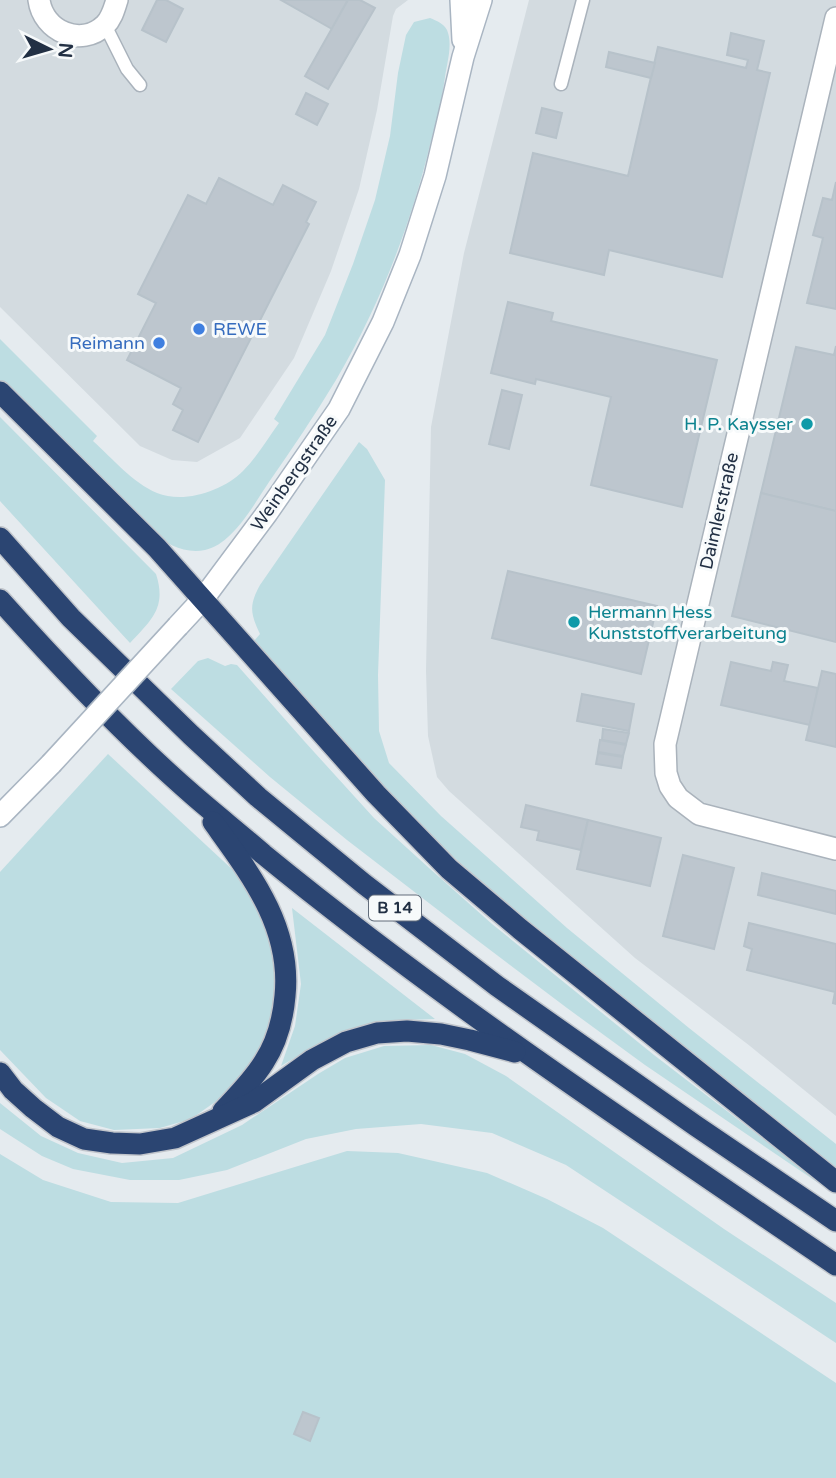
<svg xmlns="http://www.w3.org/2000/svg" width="836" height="1478" viewBox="0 0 836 1478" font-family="'Varela Round',sans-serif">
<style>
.built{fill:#d3dbe0}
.green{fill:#bddde2}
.building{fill:#bdc6ce;stroke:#b7c2ca;stroke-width:2}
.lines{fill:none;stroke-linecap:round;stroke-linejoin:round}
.lane-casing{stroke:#aab3bc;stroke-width:15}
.street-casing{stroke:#aab3bc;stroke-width:24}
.secondary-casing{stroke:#a9b5c2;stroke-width:24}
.highway-casing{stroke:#c1c5cb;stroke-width:24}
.lane{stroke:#fff;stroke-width:12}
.street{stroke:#fff;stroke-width:21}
.secondary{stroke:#fff;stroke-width:21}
.highway{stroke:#2b4572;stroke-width:21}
.secondary-bridge-casing{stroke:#a9b5c2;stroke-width:24;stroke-linecap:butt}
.secondary-bridge{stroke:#fff;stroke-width:21}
.shop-dot{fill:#3f7fe0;stroke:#f7fafb;stroke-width:2.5}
.culture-dot{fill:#0f9aa8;stroke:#f7fafb;stroke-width:2.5}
.labels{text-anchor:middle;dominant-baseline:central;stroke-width:6;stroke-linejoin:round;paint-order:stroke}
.shield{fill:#f7fafb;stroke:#626d7b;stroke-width:2}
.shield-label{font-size:16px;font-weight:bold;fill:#223044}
.shop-label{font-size:18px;fill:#366cbe;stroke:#f7fafb;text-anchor:start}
.culture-label{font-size:18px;fill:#0d838f;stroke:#f7fafb;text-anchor:end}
.street-label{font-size:18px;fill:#223044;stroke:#f7fafb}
</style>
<rect width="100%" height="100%" fill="#e5ebef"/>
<g class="built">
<polygon points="0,0 408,0 396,9 393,16 377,110 359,189 331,271 294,358 240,438 197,462 172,460 140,446 0,307"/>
<polygon points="529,0 836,0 836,1116 750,1046 635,958 449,791 437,777 428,736 426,671 431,427 464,253"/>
</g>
<g class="green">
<path d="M430,18c7,3 13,5 17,12 6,14 0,33 -2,47 -3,23 -9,45 -15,68 -20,82 -51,162 -94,235 -21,35 -44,69 -67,102 -15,22 -36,62 -64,68 -21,4 -37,-6 -54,-17l-151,-150v-44l97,97 -4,5c19,17 40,42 64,52 27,11 66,-2 86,-22 14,-14 25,-33 36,-48l-5,-4 51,-84 28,-71 22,-64 15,-64 8,-63 8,-38 8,-13z"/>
<path d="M0,417l156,157c11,34 -5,46 -26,69l-130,-142z"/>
<path d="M359,442l8,7 18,31 -7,195 1,56 10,32 52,53 126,112 122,100 147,116v26l-281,-225 -128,-111 -63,-66 -110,-127 6,-7c-10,-21 -11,-29 0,-49z"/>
<polygon points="208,658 225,666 231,664 237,665 305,742 374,818 429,868 492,924 654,1055 836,1195 645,1065 567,1008 477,940 347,840 270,777 171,689 198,661"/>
<polygon points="108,754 234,871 254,897 269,930 276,962 274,1017 259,1051 243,1077 222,1097 191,1119 160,1128 114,1130 80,1121 46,1098 0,1050 0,872"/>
<path d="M292,908l143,111c-18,1 -37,0 -54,3 -37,7 -68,25 -100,44l14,-40 6,-42z"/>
<polygon points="431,1045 465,1054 506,1076 724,1229 836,1303 836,1343 566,1165 492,1133 421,1124 356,1129 306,1139 227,1170 179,1180 130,1180 73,1169 42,1156 0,1129 0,1103 41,1136 78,1153 122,1163 173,1158 242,1125 318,1074 345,1058 384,1046"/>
<polygon points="347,1151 398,1153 487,1173 547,1199 603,1228 836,1383 836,1478 0,1478 0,1154 43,1180 111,1202 178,1203"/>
</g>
<g class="building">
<polygon points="157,0 166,0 183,9 166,42 142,30"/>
<polygon points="281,0 348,0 332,29"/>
<polygon points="348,0 360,0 375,8 328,89 305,76"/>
<polygon points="731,33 764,41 757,70 770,73 722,277 609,250 604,275 510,253 533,153 628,176 658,47 746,68 748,60 727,55"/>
<polygon points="609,52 655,63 651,78 606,67"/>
<polygon points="306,93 328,104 317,125 296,114"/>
<polygon points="542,108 562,113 556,138 536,133"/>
<polygon points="219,178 273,205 283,185 316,202 306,222 309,224 198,442 173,430 183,410 173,404 181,388 127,360 156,303 138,294 188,195 206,204"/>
<polygon points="836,182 836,309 807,303 823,238 813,235 823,198 832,200"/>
<polygon points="508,302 553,313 551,321 717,360 682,507 591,485 611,397 536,379 535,384 491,373"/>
<polygon points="836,346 836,511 761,493 796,347 834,355"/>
<polygon points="502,390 522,395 509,449 489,444"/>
<polygon points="761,493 836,511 836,642 732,616"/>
<polygon points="508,571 657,606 641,674 492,638"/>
<polygon points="731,662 771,671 773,662 788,665 784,681 818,688 810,725 721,705"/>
<polygon points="822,671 836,674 836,747 806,740"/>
<polygon points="582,694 634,704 629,731 577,721"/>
<polygon points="603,729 629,733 626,744 602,740"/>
<polygon points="600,740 626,745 623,756 598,752"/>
<polygon points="598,753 623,757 621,768 596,764"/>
<polygon points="526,805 588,820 581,850 537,840 539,831 521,827"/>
<polygon points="588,820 661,838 650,886 577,869"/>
<polygon points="683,855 734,868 714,949 663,936"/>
<polygon points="762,873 836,891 836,914 758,895"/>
<polygon points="749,923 836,944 836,1004 833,1003 835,992 747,970 752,949 744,946"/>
<polygon points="303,1412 319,1418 310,1441 294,1434"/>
</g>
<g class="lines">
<defs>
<g id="lane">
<polyline points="105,25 127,69 140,85"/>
<polyline points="561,84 583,0"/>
</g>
<g id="street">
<path d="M39,0c4,31 42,48 66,25 7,-7 9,-16 12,-25"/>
<polyline points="836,18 665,744 666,773 670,786 678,798 699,814 836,849"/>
</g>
<g id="secondary">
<polyline points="461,0 463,40"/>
<polyline points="178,626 203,599 267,513 339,409 383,322 410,255 435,176 463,57 481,0"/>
<polyline points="0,816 51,764"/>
</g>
<g id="highway">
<polyline points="0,392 157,548 376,794 449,869 520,929 836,1182"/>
<polyline points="0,538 71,618 191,735 258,797 364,884 497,986 696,1126 836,1221"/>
<path d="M0,600c61,68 124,135 193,195 23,20 47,39 70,59 182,149 379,279 573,411"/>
<path d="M213,822c38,53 79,105 72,174 -2,23 -8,46 -21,66 -11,18 -27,34 -41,49"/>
<polyline points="0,1073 13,1090 33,1108 58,1127 84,1139 112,1143 140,1144 175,1138 254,1102 312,1060 346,1042 377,1033 407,1031 441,1034 470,1040 515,1052"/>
</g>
</defs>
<use href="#lane" class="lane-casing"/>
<use href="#street" class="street-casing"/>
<use href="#secondary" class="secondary-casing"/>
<use href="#highway" class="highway-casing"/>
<use href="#lane" class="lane"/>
<use href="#street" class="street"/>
<use href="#secondary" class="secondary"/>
<use href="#highway" class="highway"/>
<defs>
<polyline id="secondary-bridge" points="51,764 178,626"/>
</defs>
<use href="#secondary-bridge" class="secondary-bridge-casing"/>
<use href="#secondary-bridge" class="secondary-bridge"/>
</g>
<g class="shop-dot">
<circle cx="199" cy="329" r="7"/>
<circle cx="159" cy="343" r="7"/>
</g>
<g class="culture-dot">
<circle cx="807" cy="424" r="7"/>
<circle cx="574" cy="622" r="7"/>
</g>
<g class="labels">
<rect class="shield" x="369" y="895.5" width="52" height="25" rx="5"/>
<g class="shield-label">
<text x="395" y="908">B 14</text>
</g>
<g class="shop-label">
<text x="213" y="329">REWE</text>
<text x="145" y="343" text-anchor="end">Reimann</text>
</g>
<g class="culture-label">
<text x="793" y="424">H. P. Kaysser</text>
<text x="588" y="612" text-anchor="start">Hermann Hess<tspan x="588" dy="21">Kunststoffverarbeitung</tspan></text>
</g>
<g class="street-label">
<text transform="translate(294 473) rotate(-55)">Weinbergstraße</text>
<text transform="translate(719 511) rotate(-77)">Daimlerstraße</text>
</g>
</g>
<g transform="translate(49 49) rotate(95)" stroke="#f7fafb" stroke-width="5" paint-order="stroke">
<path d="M0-5L12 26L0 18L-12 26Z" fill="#223044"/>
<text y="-10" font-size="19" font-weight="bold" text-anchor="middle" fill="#223044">N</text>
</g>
</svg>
